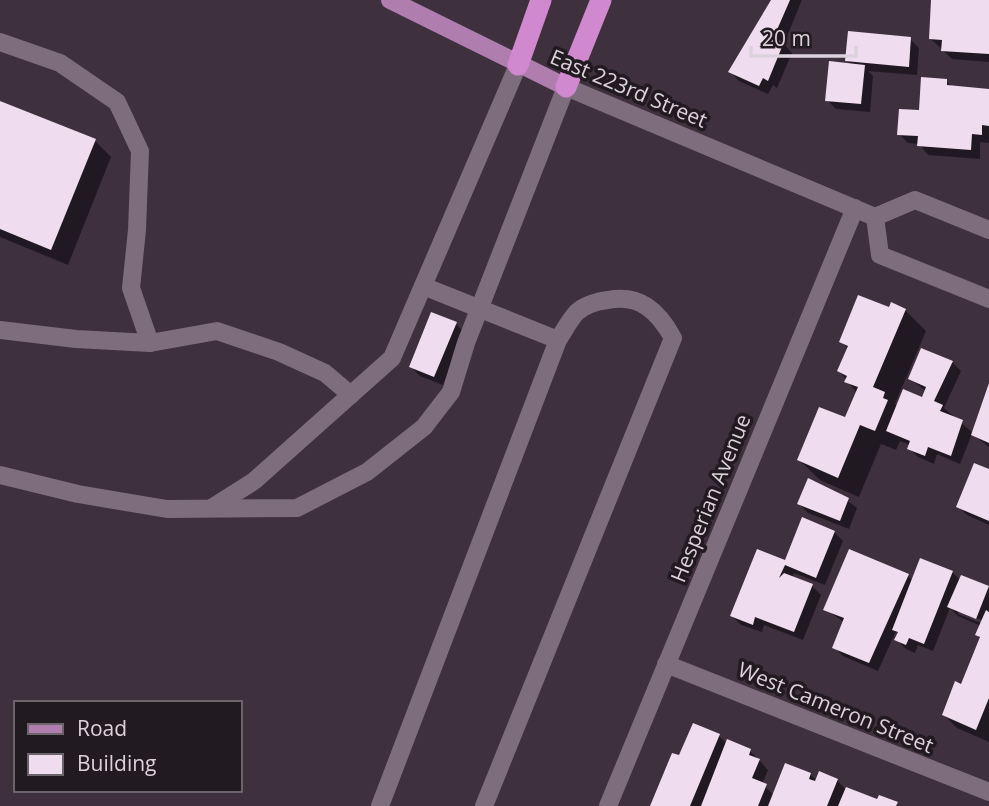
<svg xmlns="http://www.w3.org/2000/svg" width="989" height="806" viewBox="0 0 989 806" font-family="'Open Sans',sans-serif">
<style>
.shadow{fill:#0007;fill-rule:evenodd}
.building{fill:#efdcee}
.lines{fill:none;stroke-linecap:round;stroke-linejoin:round}
.service{stroke:#7e6d7d;stroke-width:18}
.minor{stroke:#7e6d7d;stroke-width:18}
.secondary{stroke:#7e6d7d;stroke-width:18}
.primary{stroke:#af7eae;stroke-width:18}
.motorway{stroke:#d089cf;stroke-width:21}
.labels{text-anchor:middle;dominant-baseline:central;stroke-width:7;stroke-linejoin:round;paint-order:stroke}
.street-label{font-size:21px;fill:#dcd2db;stroke:#211b21}
</style>
<rect width="100%" height="100%" fill="#3f303e"/>
<g class="shadow">
<polygon points="773,0 802,0 784,44 792,53 777,88 773,85 768,94 739,81 731,72"/>
<polygon points="933,0 989,1 989,62 952,59 931,39"/>
<polygon points="910,39 919,48 917,75 868,71 873,76 870,112 836,109 827,100 852,65 847,61"/>
<polygon points="946,81 953,88 989,91 989,143 980,142 980,159 928,155 919,144 908,143 899,134"/>
<polygon points="0,102 95,141 111,157 68,265 0,237"/>
<polygon points="890,309 905,310 926,331 895,404 898,407 923,399 926,391 910,379 952,362 961,371 944,408 973,433 989,391 989,447 972,434 960,464 937,454 934,464 918,457 909,448 910,445 900,441 896,450 881,444 859,497 820,480 799,460 846,420 857,393 839,371 849,349 841,342"/>
<polygon points="456,324 465,333 443,385 420,376 411,367"/>
<polygon points="989,471 989,525 967,515 958,506"/>
<polygon points="809,480 835,491 857,508 849,529 808,513 799,504"/>
<polygon points="834,532 843,541 825,585 794,573 792,578 812,586 821,595 803,640 764,625 762,632 741,625 732,616 786,562"/>
<path d="M952,572l8,8 2,-3 27,12v153l-32,-14 -13,-13 18,-29 19,-47 -4,-4 4,-9 -23,-10 -8,-8 -17,43 -15,-6 -3,8 -9,-4 -9,-9 2,-6 -3,-3 -18,40 -35,-15 -9,-9 10,-25 -19,-13 83,-33 5,5zM958,610l26,11 -1,3 -25,-10z"/>
<polygon points="719,736 727,744 750,751 759,760 768,770 762,784 774,795 810,774 817,781 837,780 845,789 878,802 899,806 652,806 680,758"/>
</g>
<g class="building">
<polygon points="771,0 790,0 773,39 784,42 768,81 763,78 759,86 728,72"/>
<polygon points="931,0 989,0 989,54 941,51 942,40 929,39"/>
<polygon points="848,31 911,37 909,67 845,61"/>
<polygon points="829,61 865,65 861,104 825,101"/>
<polygon points="921,77 947,79 947,85 989,89 989,126 982,125 982,135 972,134 971,150 917,146 918,136 897,135 899,109 919,110"/>
<polygon points="0,101 96,139 51,250 0,229"/>
<polygon points="858,295 889,307 891,302 906,309 873,387 885,392 883,398 888,400 875,431 860,425 838,478 797,460 819,407 845,417 858,387 844,382 847,376 837,371 848,346 839,342"/>
<polygon points="431,312 457,322 434,377 409,367"/>
<polygon points="921,348 953,361 934,401 943,405 940,411 963,420 951,456 928,447 925,456 907,449 910,441 886,431 903,389 922,397 926,387 908,379"/>
<polygon points="989,383 989,443 971,435"/>
<polygon points="974,463 989,469 989,521 956,507"/>
<polygon points="808,478 849,498 840,521 797,504"/>
<polygon points="802,517 835,531 816,578 785,565 779,578 784,573 813,584 794,632 755,617 753,625 730,616 757,549 785,560"/>
<polygon points="849,549 909,574 869,663 832,648 844,618 823,610"/>
<polygon points="920,558 953,571 924,644 909,638 906,645 894,640 898,632 892,630"/>
<polygon points="961,575 989,586 976,619 947,607"/>
<polygon points="986,610 989,612 989,698 976,730 942,715 955,681 961,684 980,637 975,635"/>
<polygon points="693,723 720,734 690,806 650,806 672,753 679,755"/>
<polygon points="727,739 751,749 749,755 760,759 752,778 767,784 758,806 701,806"/>
<polygon points="785,763 811,773 809,779 815,781 819,771 838,779 827,806 768,806"/>
<polygon points="846,787 877,799 879,795 898,802 896,806 838,806"/>
</g>
<g class="lines">
<g class="service">
<polyline points="0,42 60,63 117,102 140,151 137,230 131,288 150,343"/>
<polyline points="423,286 558,340"/>
<polyline points="0,330 76,339 150,343 217,331 279,352 325,373 351,395"/>
<polyline points="0,475 78,494 167,509 297,508 367,472 424,427 451,392 466,343 566,87"/>
<polyline points="213,507 254,481 392,358 518,65"/>
<path d="M380,806l178,-466c6,-9 12,-21 19,-28 8,-7 21,-11 31,-12 32,-6 50,11 65,38l-189,468"/>
</g>
<g class="minor">
<polyline points="666,664 989,792"/>
<polyline points="608,806 855,208"/>
</g>
<g class="secondary">
<polyline points="566,87 875,217 915,200 989,230"/>
<polyline points="875,217 880,255 989,299"/>
</g>
<polyline class="primary" points="390,0 566,87"/>
<g class="motorway">
<polyline points="518,65 541,0"/>
<polyline points="566,87 601,0"/>
</g>
</g>
<g class="labels">
<g class="street-label">
<text transform="translate(629 88) rotate(23)">East 223rd Street</text>
<text transform="translate(710 498) rotate(-68)">Hesperian Avenue</text>
<text transform="translate(836 707) rotate(22)">West Cameron Street</text>
</g>
</g>
<rect x="14" y="701" width="228" height="91" fill="#211b21" stroke="#6c646b" stroke-width="2"/>
<rect x="28" y="724" width="35" height="10" fill="#af7eae" stroke="#6c646b" stroke-width="2"/>
<text x="77" y="736" font-size="21" fill="#dcd2db">Road</text>
<rect x="28" y="754" width="35" height="21" fill="#efdcee" stroke="#6c646b" stroke-width="2"/>
<text x="77" y="771" font-size="21" fill="#dcd2db">Building</text>
<path d="M751 46v10h105v-10" fill="none" stroke="#dcd2db" stroke-width="3.5"/>
<text x="762" y="46" font-size="21" fill="#dcd2db" stroke="#211b21" stroke-width="5" paint-order="stroke">20 m</text>
</svg>
